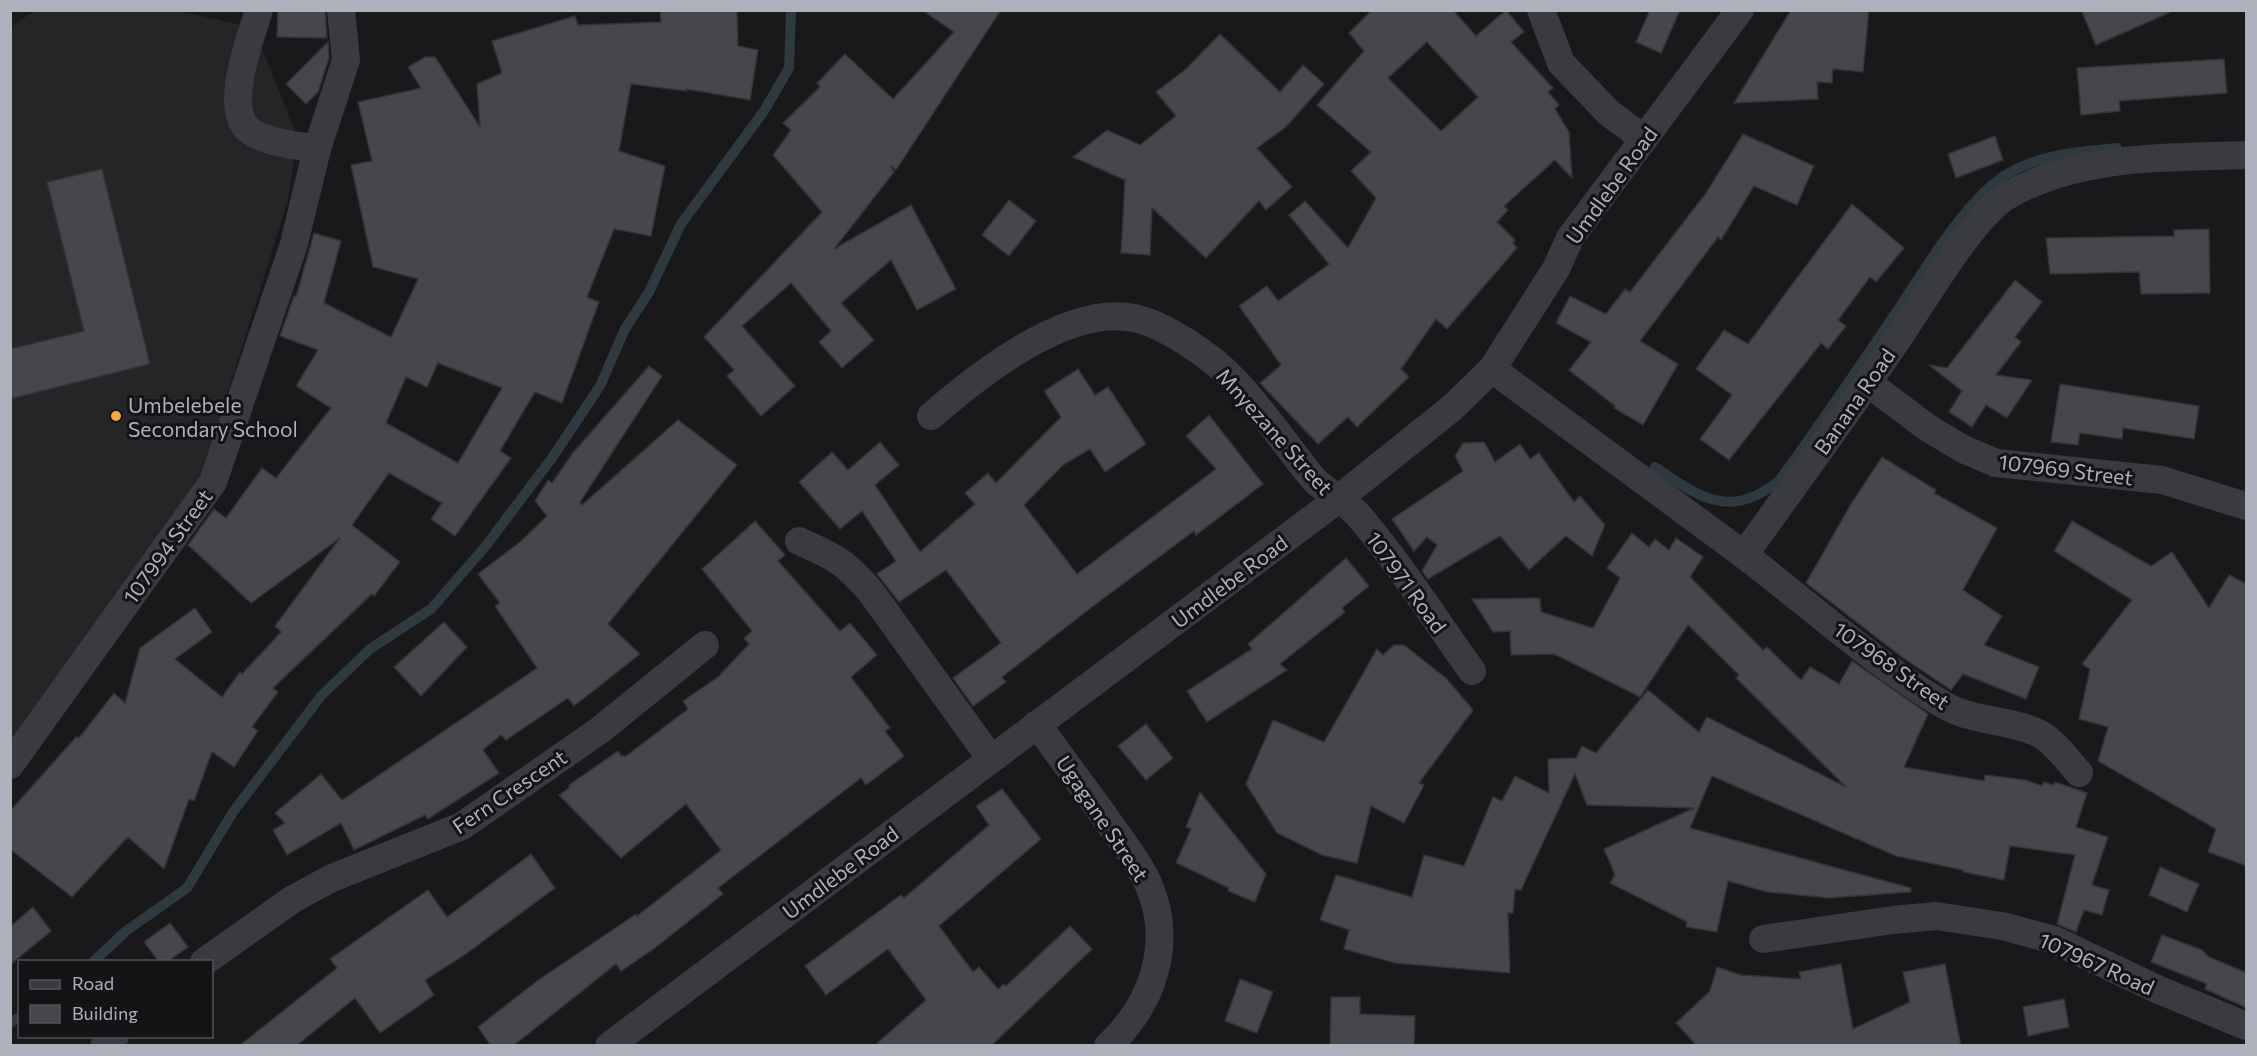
<svg xmlns="http://www.w3.org/2000/svg" width="2257" height="1056" viewBox="0 0 2257 1056" font-family="Commissioner,sans-serif">
<style>
.built{fill:#252528}
.lines{fill:none;stroke-linecap:round;stroke-linejoin:round}
.stream{stroke:#2f3940;stroke-width:10}
.building{fill:#46474b;stroke:#333337;stroke-width:1.5;fill-rule:evenodd}
.street{stroke:#3a3b41;stroke-width:28}
.poi-dot{fill:#f3ac39;stroke:#141416;stroke-width:2}
.labels{text-anchor:middle;dominant-baseline:central;stroke-width:6;stroke-linejoin:round;paint-order:stroke}
.street-label{font-size:21px;fill:#acb1bb;stroke:#141416}
.poi-label{font-size:21px;fill:#acb1bb;stroke:#141416;text-anchor:start}
</style>
<rect width="100%" height="100%" fill="#19191b"/>
<polygon class="built" points="175,10 254,28 297,136 288,200 203,472 11,750 11,27 34,11"/>
<g class="lines">
<g class="stream">
<path d="M1655,467c45,31 75,53 124,14 41,-57 81,-115 120,-173 27,-40 64,-104 105,-132 34,-22 74,-24 113,-28"/>
<polyline points="93,962 126,931 187,888 233,812 321,696 370,649 431,609 485,547 552,458 600,386 625,329 649,292 681,224 764,111 789,68 791,10"/>
<polyline points="10,1023 20,1017"/>
</g>
</g>
<g class="building">
<polygon points="278,10 325,10 327,38 277,37"/>
<path d="M660,10h77l1,36 20,4 -8,50 -64,-11 1,2 -56,-7 -12,67 46,15 -14,70 -37,-7 -27,68 12,5 -37,101 -27,-11 -35,59 11,7 -56,78 -24,-17 11,-16 -53,-30 -37,52 48,37 -26,34 -2,-2 -99,94 5,4 -26,35 6,4 -24,36 -22,-15 -18,49 -5,-2 -25,70 -36,-32 -56,60 -62,-48v-38l66,-74 3,1 35,-45 11,10 15,-55 55,-40 17,24 -37,27 47,38 18,-25 2,2 39,-42 -6,-6 65,-88 -89,65 -63,-58 26,-36 12,9 36,-50 14,10 55,-70 -35,-22 22,-36 -38,-14 14,-40 2,1 18,-64 27,8 -17,62 67,34 27,-58 -45,-12 -22,-102 21,-4 -14,-59 63,-14 -13,-21 17,-10h10l45,70 -3,-43 25,-11 -10,-32 83,-25 3,9 83,-3zM438,363l64,25 -44,75 -72,-40 20,-46 21,10z"/>
<polygon points="922,10 1001,10 896,170 890,165 894,172 834,249 911,205 956,289 917,310 891,260 841,303 874,340 842,368 819,342 831,331 791,283 742,326 795,386 761,416 727,376 734,370 704,337 822,212 773,155 791,130 783,123 820,87 817,83 845,54 893,99 954,32"/>
<path d="M1372,10h81l23,26 30,-26 18,22 -13,10 42,46 -5,4 11,13 -4,4 14,23 3,46 -17,-18 -51,46 4,4 -11,12 18,18 -2,3 4,5 -70,81 -11,-10 -35,50 8,8 -52,50 -9,-10 -30,27 -58,-61 21,-18 -42,-59 28,-20 11,15 51,-37 -40,-49 16,-14 43,47 28,-50 -25,-27 20,-19 -54,-47 47,-54 -15,-18zM1427,42l51,55 -37,34 -53,-53z"/>
<polygon points="1650,10 1680,10 1661,53 1636,42"/>
<polygon points="1791,10 1869,10 1863,72 1833,69 1832,83 1817,82 1818,99 1734,103"/>
<polygon points="2081,10 2175,10 2096,45"/>
<polygon points="1220,34 1280,92 1303,65 1324,84 1286,127 1257,148 1292,187 1266,210 1259,201 1206,258 1152,208 1150,255 1121,253 1125,180 1073,157 1107,130 1140,145 1176,116 1156,92 1186,69"/>
<polygon points="328,42 329,58 318,92 306,104 286,84"/>
<polygon points="2224,59 2227,93 2119,101 2120,111 2081,115 2077,68"/>
<polygon points="1743,134 1814,166 1797,205 1754,186 1721,240 1718,237 1640,341 1678,364 1643,425 1614,408 1615,406 1569,370 1591,342 1556,323 1570,296 1606,314 1625,289 1630,292 1706,193"/>
<polygon points="1995,136 2003,160 1956,178 1948,154"/>
<polygon points="102,169 150,364 10,399 10,349 84,331 47,182"/>
<polygon points="1009,200 1036,221 1009,256 982,235"/>
<polygon points="1852,204 1904,248 1876,282 1870,277 1838,320 1846,326 1828,349 1821,343 1729,460 1700,439 1732,395 1696,369 1724,330 1748,344"/>
<polygon points="2209,229 2210,293 2141,294 2139,272 2050,274 2046,238 2174,236 2174,230"/>
<polygon points="2015,280 2042,302 2015,337 2021,342 1996,375 2032,380 2007,418 1986,405 1972,427 1949,412 1962,391 1929,365 1947,368"/>
<polygon points="649,366 662,376 580,502 582,505 678,420 737,465 608,624 640,654 574,706 568,698 506,740 501,735 483,750 499,773 428,819 425,815 354,850 341,823 287,855 273,830 285,823 275,813 321,774 342,800 537,668 495,606 500,603 478,574 520,542 547,516 535,501 548,480 552,483 572,454"/>
<polygon points="1078,369 1095,395 1108,387 1146,444 1105,472 1090,449 1063,465 1024,505 1077,574 1216,469 1186,436 1209,415 1263,484 1196,535 1194,531 1088,610 1002,677 1006,682 973,706 953,678 1001,643 946,570 899,602 877,574 896,561 862,511 840,529 799,482 832,452 848,470 880,442 899,465 875,485 920,552 975,504 965,493 988,473 996,483 1061,417 1044,391"/>
<polygon points="2060,384 2199,406 2194,439 2123,428 2122,439 2080,433 2078,445 2051,442"/>
<polygon points="1484,442 1495,462 1520,444 1530,459 1539,453 1574,502 1580,496 1605,525 1592,556 1566,536 1529,570 1500,536 1428,579 1422,571 1437,545 1427,537 1414,551 1392,519 1463,471 1455,456 1463,443"/>
<polygon points="1882,457 1936,490 1934,493 1997,528 1963,590 2002,616 1984,645 2039,667 2026,699 1963,674 1951,690 1902,657 1806,583 1851,504"/>
<polygon points="755,521 785,555 778,561 840,631 850,623 877,655 851,677 890,728 885,731 904,756 866,785 861,778 718,888 723,894 655,948 621,971 616,964 513,1046 491,1046 478,1027 537,981 636,914 637,916 721,850 686,804 621,858 559,795 570,787 569,785 618,751 621,756 626,756 688,709 683,701 718,677 749,644 744,638 752,631 702,569"/>
<polygon points="2072,521 2151,566 2172,552 2209,608 2229,575 2247,584 2247,866 2208,852 2216,829 2098,761 2108,727 2079,719 2090,669 2082,664 2132,600 2054,551"/>
<polygon points="1632,533 1649,547 1655,539 1669,550 1676,538 1703,557 1690,577 1763,650 1767,647 1801,680 1810,667 1839,684 1852,661 1928,714 1904,767 1984,781 1985,775 2026,780 2042,786 2044,782 2054,785 2055,782 2087,793 2076,827 2108,837 2092,885 2109,890 2102,915 2084,910 2076,932 2057,924 2075,855 2010,846 2004,880 1963,872 1963,870 1896,856 1712,776 1690,828 1911,888 1911,892 1829,898 1767,892 1728,881 1717,932 1686,927 1687,922 1610,883 1615,875 1604,849 1694,808 1587,805 1575,774 1521,890 1515,890 1513,913 1508,913 1510,973 1395,963 1344,949 1349,930 1320,920 1336,875 1412,897 1424,855 1464,866 1493,797 1502,801 1515,776 1549,793 1548,759 1576,758 1582,746 1596,753 1648,690 1699,732 1707,717 1846,787 1736,678 1739,675 1688,625 1640,697 1554,654 1511,655 1510,631 1493,632 1472,599 1540,598 1541,612 1593,628 1620,578 1607,568"/>
<polygon points="1346,558 1369,586 1342,608 1345,612 1280,664 1287,670 1207,722 1187,691 1252,649 1248,644"/>
<polygon points="444,622 467,647 421,696 394,667"/>
<polygon points="1394,645 1404,645 1447,679 1473,710 1419,783 1424,785 1404,823 1371,806 1357,863 1322,855 1277,833 1246,784 1273,720 1324,742 1377,649 1383,655"/>
<polygon points="1146,724 1173,758 1146,780 1118,746"/>
<polygon points="1002,789 1041,839 939,926 973,972 979,967 998,989 1004,984 1006,986 1070,926 1092,949 991,1046 874,1046 926,1000 888,949 826,995 805,966 901,895 904,898 989,825 976,806"/>
<polygon points="1200,792 1266,874 1255,902 1228,891 1229,888 1176,863 1191,829 1186,827"/>
<polygon points="531,854 555,888 463,956 425,980 434,995 380,1033 355,998 296,1046 239,1046 337,968 330,959 428,890 447,917"/>
<polygon points="2160,867 2199,884 2187,912 2149,895"/>
<polygon points="33,907 51,931 10,965 10,927"/>
<polygon points="170,923 188,947 167,962 159,962 144,942"/>
<polygon points="2162,935 2202,950 2209,957 2247,973 2247,1008 2205,989 2207,984 2151,962"/>
<polygon points="1841,964 1853,1029 1910,1002 1903,972 1945,964 1961,1046 1697,1046 1676,1023 1710,991 1717,967 1741,975 1801,979 1799,972"/>
<polygon points="1240,979 1273,992 1257,1033 1225,1021"/>
<polygon points="1331,997 1360,997 1360,1014 1415,1016 1414,1046 1330,1046"/>
<polygon points="2064,999 2069,1027 2028,1036 2023,1007"/>
</g>
<g class="lines">
<g class="street">
<path d="M259,10c-8,27 -37,100 -9,121 17,12 47,14 67,18"/>
<polyline points="1541,10 1561,63 1609,113 1644,139"/>
<path d="M1492,369l252,186c51,-71 103,-142 153,-215 25,-36 75,-123 110,-144 71,-42 160,-38 239,-41"/>
<polyline points="1868,383 1928,428 1963,449 1996,463 2162,480 2246,506"/>
<path d="M931,416c47,-41 136,-112 203,-98 32,7 77,38 100,62 28,29 51,64 77,96 13,16 35,25 48,40 40,47 77,105 113,155"/>
<path d="M799,541c36,16 45,20 72,51l120,167"/>
<path d="M1744,555c66,50 129,108 200,150 29,17 66,14 96,29 16,9 27,26 39,39"/>
<path d="M1037,724c21,29 42,58 63,86 16,24 36,47 48,73 26,59 6,120 -40,163"/>
<polyline points="10,765 213,482 294,244 317,149 346,60 341,10"/>
<polyline points="1763,939 1893,920 1936,916 2002,926 2054,940 2159,990 2246,1026"/>
<polyline points="204,962 293,899 332,878 462,826 600,730 705,645"/>
<polyline points="104,1046 115,1036"/>
<polyline points="609,1046 1337,500 1453,407 1492,369 1556,269 1570,238 1740,10"/>
</g>
</g>
<circle class="poi-dot" cx="116" cy="416" r="6"/>
<g class="labels">
<g class="street-label">
<text transform="translate(1611 185) rotate(-54)">Umdlebe Road</text>
<text transform="translate(1854 401) rotate(-55)">Banana Road</text>
<text transform="translate(1275 431) rotate(48)">Mnyezane Street</text>
<text transform="translate(2066 469) rotate(7)">107969 Street</text>
<text transform="translate(167 546) rotate(-54)">107994 Street</text>
<text transform="translate(1229 581) rotate(-37)">Umdlebe Road</text>
<text transform="translate(1407 582) rotate(54)">107971 Road</text>
<text transform="translate(1892 665) rotate(35)">107968 Street</text>
<text transform="translate(509 791) rotate(-34)">Fern Crescent</text>
<text transform="translate(1103 818) rotate(56)">Ugagane Street</text>
<text transform="translate(840 872) rotate(-37)">Umdlebe Road</text>
<text transform="translate(2097 963) rotate(24)">107967 Road</text>
</g>
<g class="poi-label">
<text x="128" y="404">Umbelebele<tspan x="128" dy="24">Secondary School</tspan></text>
</g>
</g>
<rect width="2257" height="1056" fill="none" stroke="#acb1bb" stroke-width="24"/>
<rect x="18" y="960" width="195" height="78" fill="#141416" stroke="#515358" stroke-width="1.5"/>
<rect x="30" y="980" width="30" height="9" fill="#3a3b41" stroke="#515358" stroke-width="1.5"/>
<text x="72" y="990" font-size="18" fill="#acb1bb">Road</text>
<rect x="30" y="1005" width="30" height="18" fill="#46474b" stroke="#515358" stroke-width="1.5"/>
<text x="72" y="1020" font-size="18" fill="#acb1bb">Building</text>
</svg>
